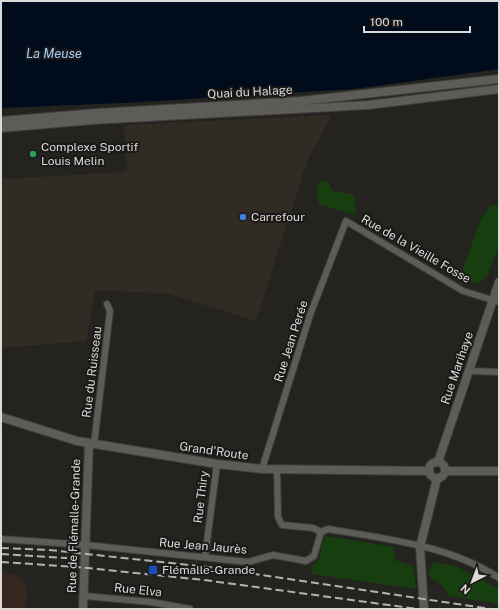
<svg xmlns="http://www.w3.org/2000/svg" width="500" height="610" viewBox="0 0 500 610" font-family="'Public Sans',sans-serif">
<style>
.built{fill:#302c24}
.education{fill:#37261d}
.green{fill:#163e0e}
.water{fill:#000c1b}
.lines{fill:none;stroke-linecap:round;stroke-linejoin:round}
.street-casing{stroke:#3f3d3b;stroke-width:8}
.secondary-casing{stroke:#3f3d3b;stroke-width:10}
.street{stroke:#5d5c58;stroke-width:6}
.secondary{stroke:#5d5c58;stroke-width:8}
.rail{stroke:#b4b3b1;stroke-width:2;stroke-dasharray:8 4;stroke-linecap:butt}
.leisure-dot{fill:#2e9e5b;stroke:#1b1917;stroke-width:1.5}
.shop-dot{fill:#3f7fe0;stroke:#1b1917;stroke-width:1.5}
.transit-dot{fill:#1a4fb4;stroke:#1b1917;stroke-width:1.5}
.labels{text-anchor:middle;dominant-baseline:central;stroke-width:4;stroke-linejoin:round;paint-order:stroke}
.street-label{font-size:12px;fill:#dbdad8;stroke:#1b1917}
.poi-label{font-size:12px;fill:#dbdad8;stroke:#1b1917;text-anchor:start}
.water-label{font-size:13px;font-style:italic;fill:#a2cffa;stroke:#1b1917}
</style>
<rect width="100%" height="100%" fill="#242320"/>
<polygon class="built" points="332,115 307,161 256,321 169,294 95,290 86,341 1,348 1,179 127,172 124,125"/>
<polygon class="education" points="1,571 20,577 28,589 25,609 1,609"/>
<g class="green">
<polygon points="327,180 333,191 351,194 355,197 356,215 320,205 317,198 317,186 320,182"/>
<polygon points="491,205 499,206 499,246 486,277 476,284 471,282 464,285 459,279 481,219"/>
<path d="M327,536l67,11 1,13 16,5 3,3 2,21 -104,-15v-8c14,-9 5,-21 15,-30z"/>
<path d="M433,562l23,4 43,23v15l-50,-8c-6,-12 -12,-13 -21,-21z"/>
</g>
<polygon class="water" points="1,1 499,1 499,69 354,89 124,103 1,108"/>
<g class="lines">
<defs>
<g id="street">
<polyline points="469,371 499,372"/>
<polyline points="94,444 110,311 107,304"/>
<polyline points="262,469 310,315 346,221 463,291 499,302"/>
<polyline points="277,470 278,517 282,525 313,528 321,532"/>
<path d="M1,539l85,6 162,17 25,-7 33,6 8,-5 7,-24 7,-3c58,10 121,16 171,49"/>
<polyline points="205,557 217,464"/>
<polyline points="84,596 151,602 190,609"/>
</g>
<g id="secondary">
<polyline points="1,121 97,113 301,101 499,79"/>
<polyline points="1,128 93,120 368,105 499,89"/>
<polyline points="1,417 77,441 217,464 262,469 429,471"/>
<circle cx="437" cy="470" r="8"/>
<polyline points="438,462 499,282"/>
<polyline points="445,471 499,471"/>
<polyline points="83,609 89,443"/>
<polyline points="424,609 420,547 437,479"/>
</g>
</defs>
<use href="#street" class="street-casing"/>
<use href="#secondary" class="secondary-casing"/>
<use href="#street" class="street"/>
<use href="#secondary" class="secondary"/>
<g class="rail">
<polyline points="1,548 49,550 208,567 491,609"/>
<polyline points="1,554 67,558"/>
<polyline points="1,562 77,567 204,580 418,609"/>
</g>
</g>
<circle class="leisure-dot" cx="33" cy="154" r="4"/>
<circle class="shop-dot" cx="243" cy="217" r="4"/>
<rect class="transit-dot" x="148" y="565" width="10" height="10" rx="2"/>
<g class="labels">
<g class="street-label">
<text transform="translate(250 92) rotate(-3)">Quai du Halage</text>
<text transform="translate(416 249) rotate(30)">Rue de la Vieille Fosse</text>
<text transform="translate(291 341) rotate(-72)">Rue Jean Perée</text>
<text transform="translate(457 368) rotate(-71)">Rue Marihaye</text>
<text transform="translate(92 372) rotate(-83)">Rue du Ruisseau</text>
<text transform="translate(214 451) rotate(8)">Grand'Route</text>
<text transform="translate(201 497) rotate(-83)">Rue Thiry</text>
<text transform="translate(74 526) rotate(-88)">Rue de Flémalle-Grande</text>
<text transform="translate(203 546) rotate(5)">Rue Jean Jaurès</text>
<text transform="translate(138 590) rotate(6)">Rue Elva</text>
</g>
<g class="poi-label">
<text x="41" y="147">Complexe Sportif<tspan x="41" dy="14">Louis Melin</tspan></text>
<text x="251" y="217">Carrefour</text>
<text x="162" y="570">Flémalle-Grande</text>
</g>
<g class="water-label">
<text x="54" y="53">La Meuse</text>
</g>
</g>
<rect width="500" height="610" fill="none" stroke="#dbdad8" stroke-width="4"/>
<g transform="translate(472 582) rotate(222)" stroke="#1b1917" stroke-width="3" paint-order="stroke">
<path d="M0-3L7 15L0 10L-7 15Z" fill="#dbdad8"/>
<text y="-6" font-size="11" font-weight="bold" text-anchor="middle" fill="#dbdad8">N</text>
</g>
<path d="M364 26v6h106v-6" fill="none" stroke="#dbdad8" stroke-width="2"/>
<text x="370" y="26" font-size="12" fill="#dbdad8" stroke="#1b1917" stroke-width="3" paint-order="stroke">100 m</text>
</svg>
